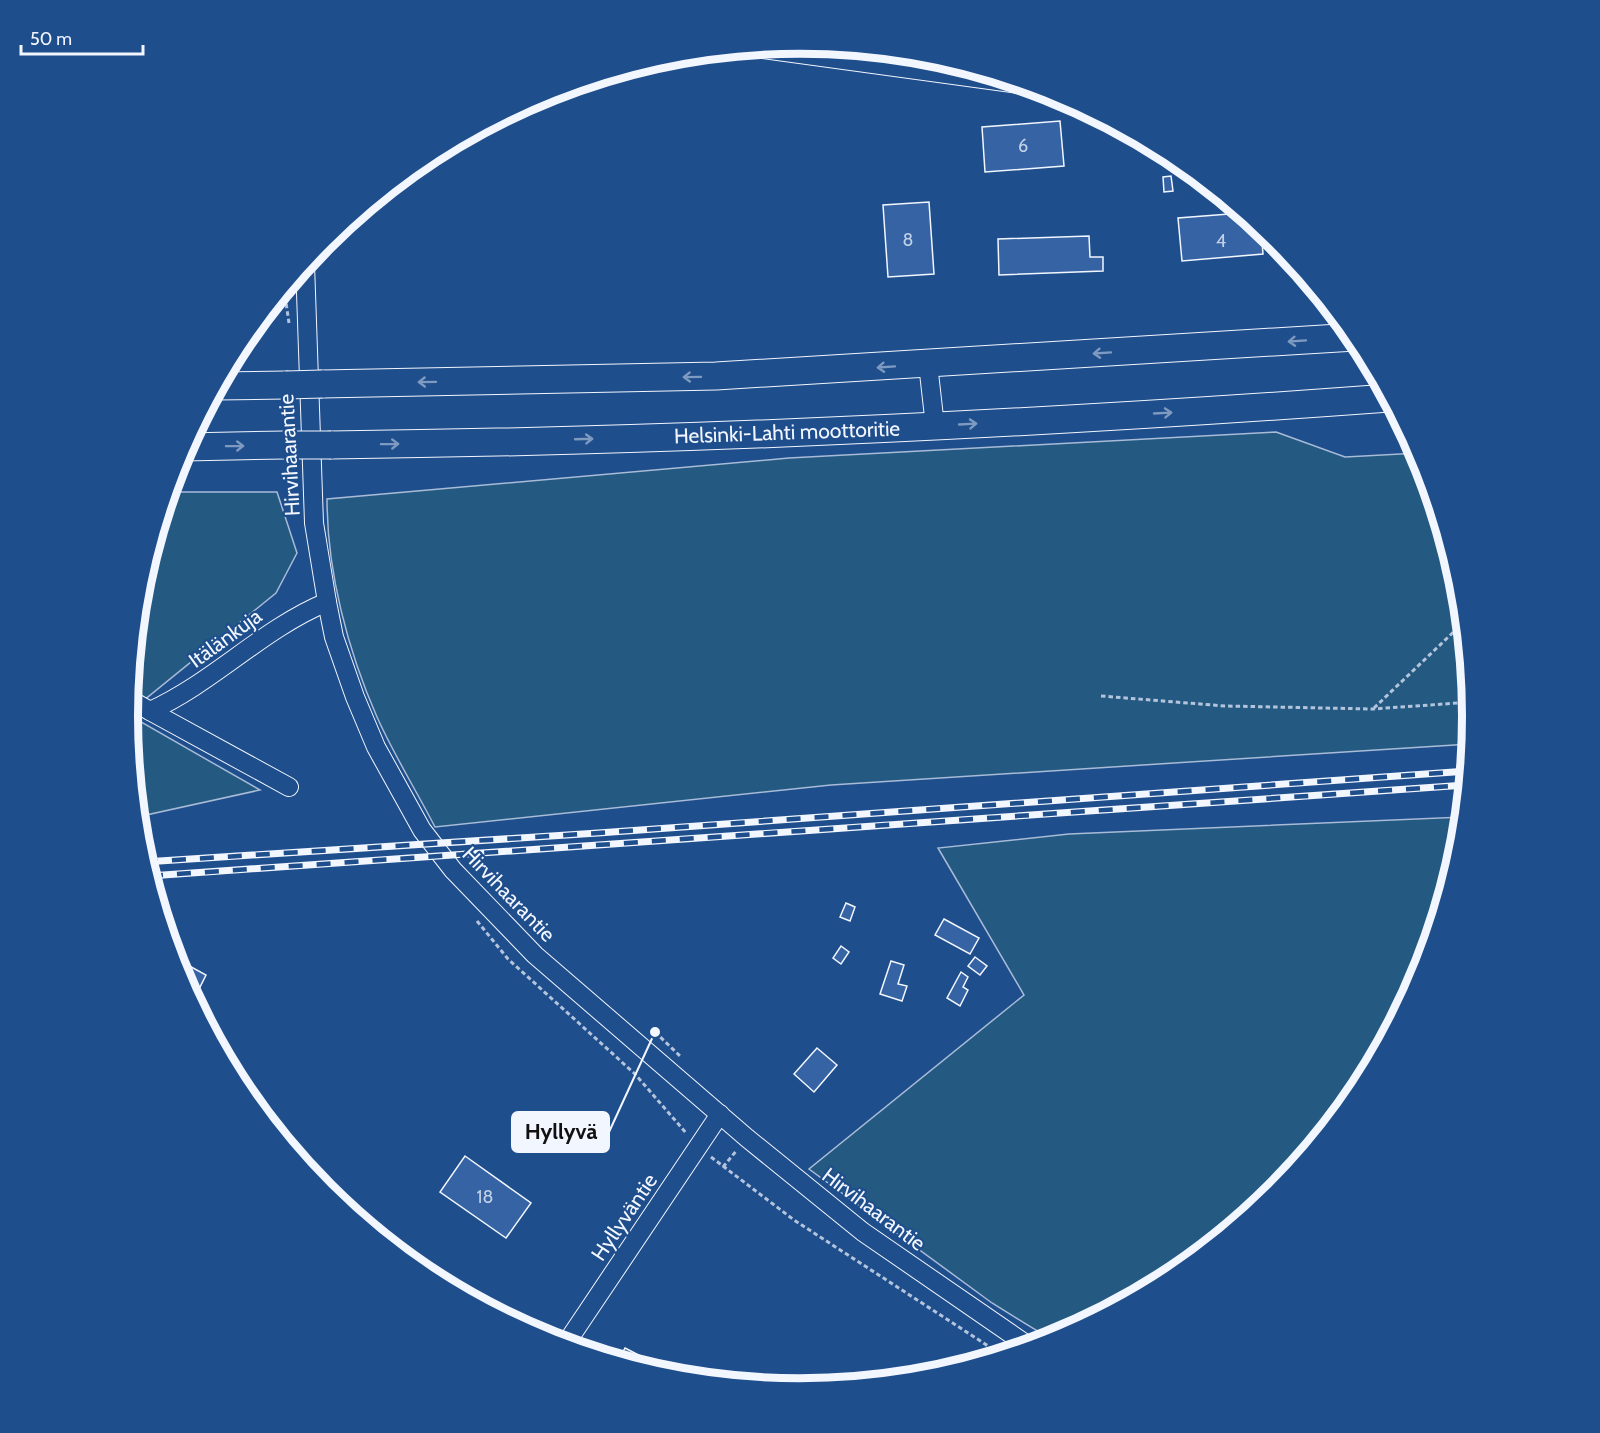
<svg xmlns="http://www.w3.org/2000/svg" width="1600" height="1433" viewBox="0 0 1600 1433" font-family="Cabin,sans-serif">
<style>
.green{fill:#245a82;stroke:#a8bbd7;stroke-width:1.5}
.building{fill:#3563a3;stroke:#f2f6ff;stroke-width:1.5}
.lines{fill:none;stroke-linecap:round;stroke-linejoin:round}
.minor-casing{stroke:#f2f6ff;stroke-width:20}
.highway-casing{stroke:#f2f6ff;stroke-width:29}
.path{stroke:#b3c4dc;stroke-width:3;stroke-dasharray:4.5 3;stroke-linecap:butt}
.minor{stroke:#1f4e8c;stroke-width:18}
.highway{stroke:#1f4e8c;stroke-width:27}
.rail-casing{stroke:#f2f6ff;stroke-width:7}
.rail{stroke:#1f4e8c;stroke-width:4.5;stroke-dasharray:14;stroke-linecap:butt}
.highway-bridge-casing{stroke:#f2f6ff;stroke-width:29;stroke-linecap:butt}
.highway-bridge{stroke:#1f4e8c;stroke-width:27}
.oneway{stroke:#7e9ac0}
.labels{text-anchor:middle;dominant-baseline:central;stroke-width:4.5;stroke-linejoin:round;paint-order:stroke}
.number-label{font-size:18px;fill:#c3d1e8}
.street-label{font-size:21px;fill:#f2f6ff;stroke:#1f4e8c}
.rim{fill:none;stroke:#f2f6ff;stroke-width:8}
.leader{fill:none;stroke:#f2f6ff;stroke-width:2}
.callout-dot{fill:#f2f6ff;stroke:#1f4e8c;stroke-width:2}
.callout{fill:#f2f6ff;stroke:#f2f6ff;stroke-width:2}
.callout-label{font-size:22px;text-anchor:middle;font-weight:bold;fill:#111}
</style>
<rect width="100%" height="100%" fill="#1f4e8c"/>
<g class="green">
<path d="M1276,432l69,25 74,-4 41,133 13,131 -3,27 -639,41 -396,42c-19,-37 -41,-72 -58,-110 -29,-66 -50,-145 -50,-218l462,-41z"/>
<polygon points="168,492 277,492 297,553 276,593 127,714 260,790 137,817 127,716 140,585"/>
<polygon points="1463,817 1460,848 1422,974 1359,1091 1276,1193 1174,1276 1052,1340 992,1303 809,1169 1024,995 938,848 1069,834"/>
</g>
<g class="building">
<polygon points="1060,121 1064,166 985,172 982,127"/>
<polygon points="1171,176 1173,191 1164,192 1163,177"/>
<polygon points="929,202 934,274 888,277 883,205"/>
<polygon points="1242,213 1261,229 1263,254 1182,261 1178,218"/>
<polygon points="1089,236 1090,257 1103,257 1103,271 999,275 998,239"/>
<polygon points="846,903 855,907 850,921 840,917"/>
<polygon points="944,919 979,938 970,954 935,935"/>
<polygon points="841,946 849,952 841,964 833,958"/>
<polygon points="975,957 987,966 980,975 968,966"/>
<polygon points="891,961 904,965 898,984 907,986 902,1001 880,994"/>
<polygon points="184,963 206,975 193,1001 178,973"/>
<polygon points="961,972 968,977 963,987 968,990 960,1006 947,998"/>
<polygon points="817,1048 837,1065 814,1092 794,1074"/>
<polygon points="465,1156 531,1203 506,1238 440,1192"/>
<polygon points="625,1348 683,1378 668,1376 618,1361"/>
</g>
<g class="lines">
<defs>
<g id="minor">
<polyline points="756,48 1026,85"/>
<polyline points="305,264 314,523 327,602 334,637 355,697 376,747 422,830 453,870 535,955 747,1138 863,1232 1030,1347"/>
<polyline points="928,364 935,426"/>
<path d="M129,699l21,12c64,-29 112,-82 177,-109"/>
<polyline points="150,711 289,787"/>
<polyline points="565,1345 720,1114"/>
</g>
<g id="highway">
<polyline points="322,384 716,376 1355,337"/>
<polyline points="217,386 286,385"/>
<path d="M331,445c353,-4 706,-21 1058,-47"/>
<polyline points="185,447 285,445"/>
</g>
</defs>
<use href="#minor" class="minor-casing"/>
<use href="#highway" class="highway-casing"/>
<g class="path">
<polyline points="284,289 289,323"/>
<polyline points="1101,696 1225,706 1373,709 1472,702"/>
<polyline points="1374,708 1464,622"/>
<polyline points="477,921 508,959 635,1074 687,1134"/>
<polyline points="655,1032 680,1056"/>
<polyline points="711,1157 794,1220 1002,1355"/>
<polyline points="723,1167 737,1150"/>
</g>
<use href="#minor" class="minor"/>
<use href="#highway" class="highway"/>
<defs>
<g id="rail">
<polyline points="144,862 598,833 1468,771"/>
<polyline points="149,876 1466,785"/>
</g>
</defs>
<use href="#rail" class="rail-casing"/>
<use href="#rail" class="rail"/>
<defs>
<g id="highway-bridge">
<polyline points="286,385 322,384"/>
<polyline points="285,445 331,445"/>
</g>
</defs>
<use href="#highway-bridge" class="highway-bridge-casing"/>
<use href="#highway-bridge" class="highway-bridge"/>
</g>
<defs><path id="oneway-shaft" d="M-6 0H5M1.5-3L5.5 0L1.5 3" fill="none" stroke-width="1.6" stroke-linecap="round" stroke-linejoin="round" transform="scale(1.5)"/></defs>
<g class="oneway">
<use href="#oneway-shaft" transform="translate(1297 341) rotate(176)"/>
<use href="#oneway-shaft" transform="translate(1102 353) rotate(176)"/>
<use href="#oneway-shaft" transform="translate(886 367) rotate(176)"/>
<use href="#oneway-shaft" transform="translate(692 377) rotate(179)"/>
<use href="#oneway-shaft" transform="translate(427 382) rotate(179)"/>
<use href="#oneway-shaft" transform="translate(1163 413) rotate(-3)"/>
<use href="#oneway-shaft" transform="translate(968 424) rotate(-3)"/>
<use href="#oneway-shaft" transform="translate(584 439) rotate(-2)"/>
<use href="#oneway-shaft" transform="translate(390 444) rotate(-1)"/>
<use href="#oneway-shaft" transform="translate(235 446) rotate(-1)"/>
</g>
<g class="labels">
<g class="number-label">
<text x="1023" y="146">6</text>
<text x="908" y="240">8</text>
<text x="1221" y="241">4</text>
<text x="485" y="1197">18</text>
</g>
<g class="street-label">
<text transform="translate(787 432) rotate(-2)">Helsinki-Lahti moottoritie</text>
<text transform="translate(289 455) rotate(-93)">Hirvihaarantie</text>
<text transform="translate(225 638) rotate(-36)">Itälänkuja</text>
<text transform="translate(509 894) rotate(46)">Hirvihaarantie</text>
<text transform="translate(874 1209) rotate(37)">Hirvihaarantie</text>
<text transform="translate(624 1217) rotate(-56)">Hyllyväntie</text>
</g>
</g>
<path d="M0 0H1600V1433H0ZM138 716a662 662 0 1 1 1324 0a662 662 0 1 1-1324 0Z" fill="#1f4e8c" fill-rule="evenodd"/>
<path class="rim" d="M138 716a662 662 0 1 1 1324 0a662 662 0 1 1-1324 0Z"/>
<path class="leader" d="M655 1032L609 1132"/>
<circle class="callout-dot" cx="655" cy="1032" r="6"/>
<rect class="callout" x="512" y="1112" width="97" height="40" rx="6"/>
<g class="callout-label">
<text x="561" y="1139">Hyllyvä</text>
</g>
<path d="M21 45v9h122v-9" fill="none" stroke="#f2f6ff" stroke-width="3"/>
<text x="30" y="45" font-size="18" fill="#f2f6ff" stroke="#1f4e8c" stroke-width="4.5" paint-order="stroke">50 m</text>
</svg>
